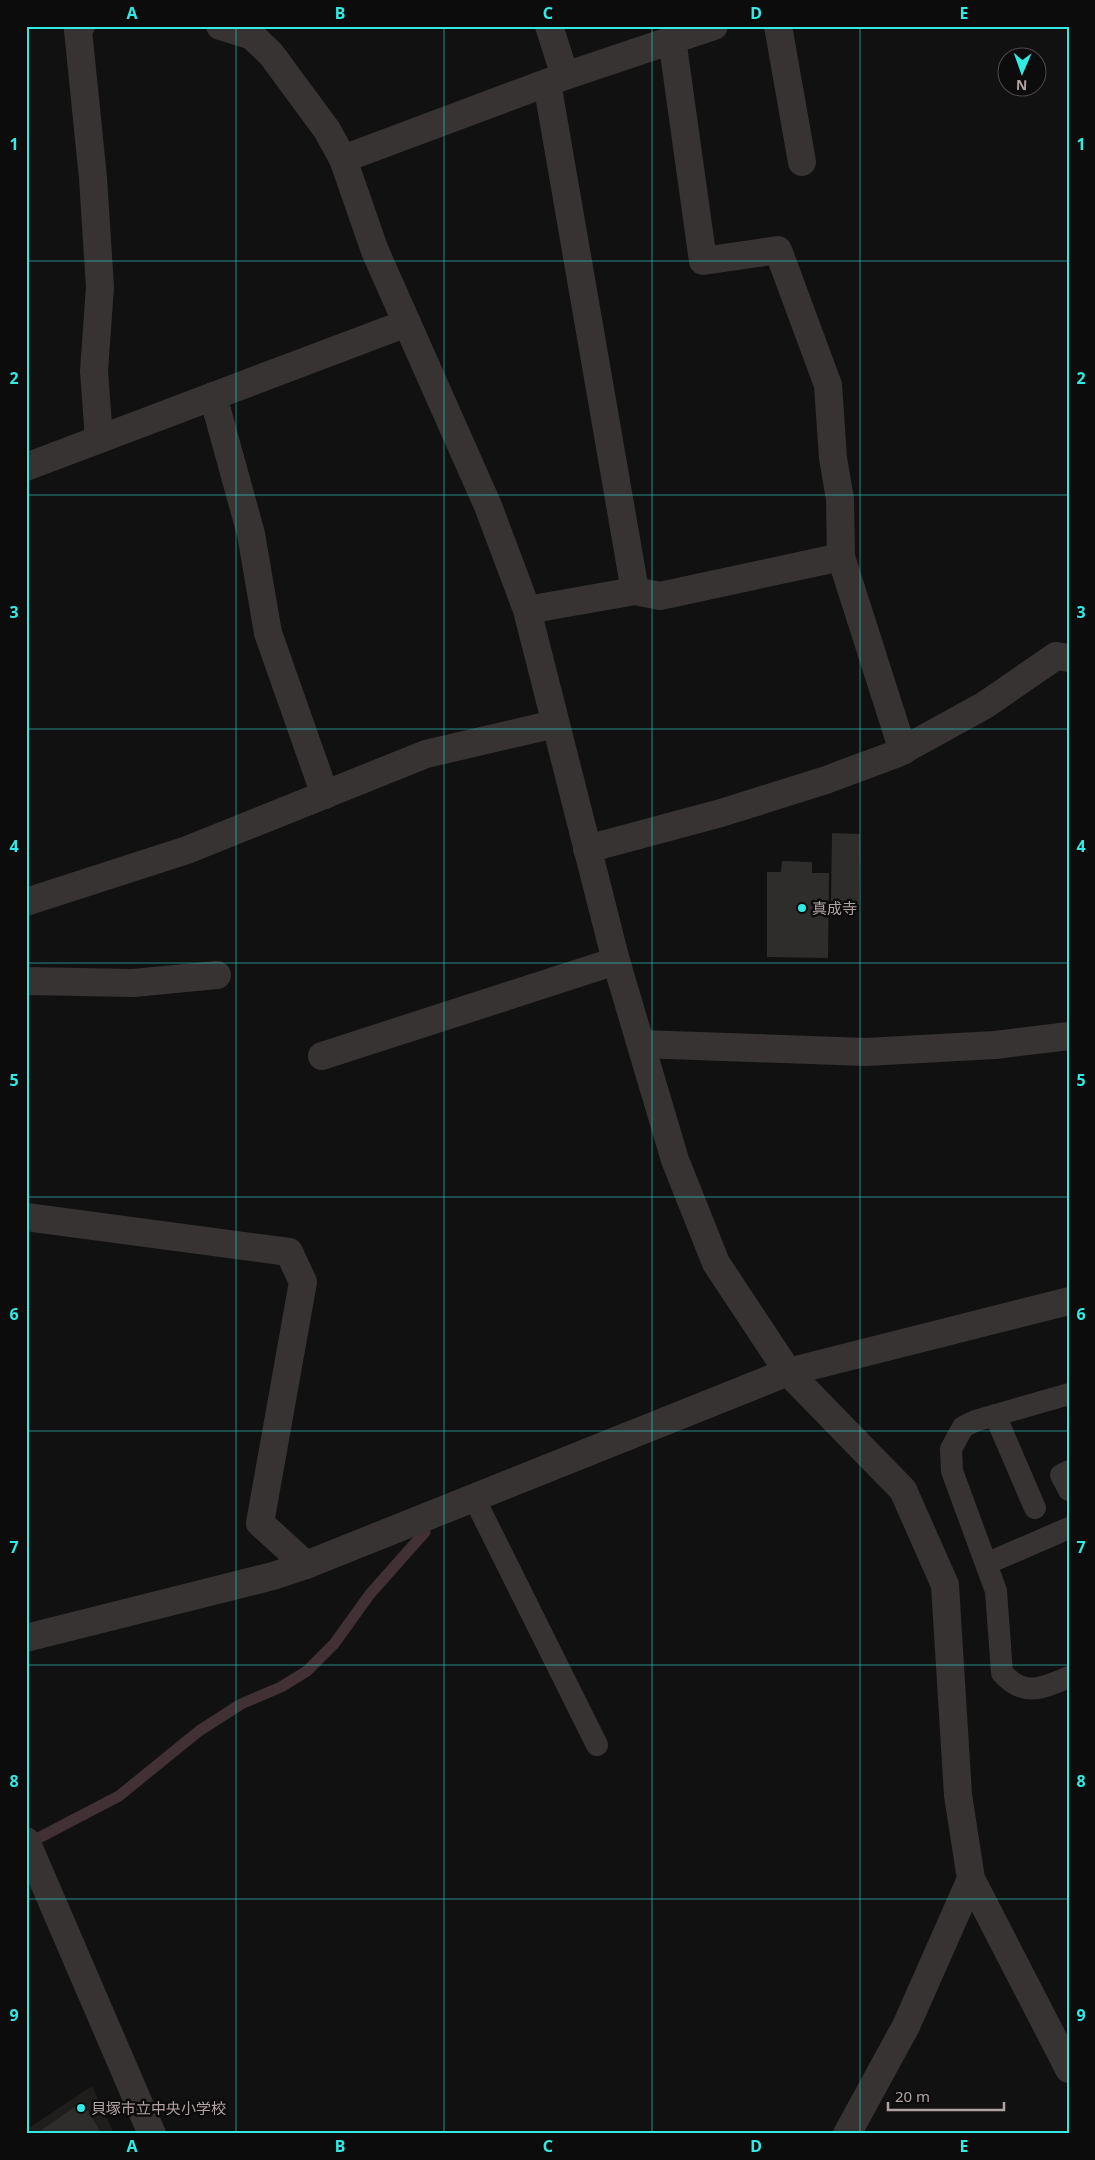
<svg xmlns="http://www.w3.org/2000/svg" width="1095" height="2160" viewBox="0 0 1095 2160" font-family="'Noto Sans','Noto Sans JP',sans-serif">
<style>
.built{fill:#1f1e1d}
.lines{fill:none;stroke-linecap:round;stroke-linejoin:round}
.stream{stroke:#413034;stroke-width:11}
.building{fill:#2e2d2c}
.service{stroke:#373332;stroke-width:22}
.minor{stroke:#373332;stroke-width:28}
.tertiary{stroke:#373332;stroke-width:28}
.grid{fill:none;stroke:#31eae3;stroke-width:1;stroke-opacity:0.55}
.poi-dot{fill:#31eae3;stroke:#0d0c0c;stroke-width:2}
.labels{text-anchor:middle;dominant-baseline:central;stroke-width:5;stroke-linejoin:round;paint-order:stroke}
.poi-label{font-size:15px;fill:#b2a3a3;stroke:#0d0c0c;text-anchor:start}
.neatline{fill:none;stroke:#31eae3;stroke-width:2}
.grid-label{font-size:16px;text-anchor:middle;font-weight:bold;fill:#31eae3}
</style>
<rect width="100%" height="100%" fill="#121111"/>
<polygon class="built" points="92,2086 114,2134 26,2134 26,2130"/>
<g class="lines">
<polyline class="stream" points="27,1844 119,1796 199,1731 241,1704 281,1687 307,1671 334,1644 370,1594 425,1532"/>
</g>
<g class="building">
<polygon points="832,833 860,834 859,905 831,904"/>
<polygon points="782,861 812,862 812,873 829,873 828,958 767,957 767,872 781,872"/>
<polygon points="82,2102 102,2134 36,2134"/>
</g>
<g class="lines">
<g class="service">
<path d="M1069,1394l-94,27 -12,6 -12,22 1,22 44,120 6,82c23,25 40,15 67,4"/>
<polyline points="995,1415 1035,1508"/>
<polyline points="1069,1471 1061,1475 1069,1490"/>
<polyline points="474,1498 597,1745"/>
<polyline points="988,1563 1069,1528"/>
</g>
<g class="minor">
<polyline points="81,26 78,30 93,178 100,287 94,371 99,439"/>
<polyline points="220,26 252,36 271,54 327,130 343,159 375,251 488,506 527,610 616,961 675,1160 716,1263 788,1372 903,1490 945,1585 958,1795 971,1879 1069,2069"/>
<polyline points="549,26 565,76"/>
<polyline points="778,26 802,162"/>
<polyline points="672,39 703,261 778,250 828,385 833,458 840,499 841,557"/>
<polyline points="343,159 565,76 714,26"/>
<polyline points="213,396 251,534 268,633 325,795"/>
<polyline points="26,467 407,323"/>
<polyline points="635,591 660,596 841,557 903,751"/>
<polyline points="527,610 635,591 547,83"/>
<polyline points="587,849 721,813 826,780 896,754 985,705 1056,656 1069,658"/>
<polyline points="26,902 187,850 426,754 555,724"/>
<polyline points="26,981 133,983 217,975"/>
<polyline points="641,1044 866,1052 995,1045 1069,1036"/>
<polyline points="322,1056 616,961"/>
<polyline points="26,1217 289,1252 303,1282 260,1523 306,1565"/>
<polyline points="26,1638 273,1576 306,1565 788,1372 1069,1301"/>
<polyline points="847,2134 906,2026 971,1879"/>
</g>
<polyline class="tertiary" points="26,1841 152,2134"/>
</g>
<path class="grid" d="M236,26v2108M444,26v2108M652,26v2108M860,26v2108M26,261h1043M26,495h1043M26,729h1043M26,963h1043M26,1197h1043M26,1431h1043M26,1665h1043M26,1899h1043"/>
<g class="poi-dot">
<circle cx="802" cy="908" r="5"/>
<circle cx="81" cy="2108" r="5"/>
</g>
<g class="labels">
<g class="poi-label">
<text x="812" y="908">真成寺</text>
<text x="91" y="2108">貝塚市立中央小学校</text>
</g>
</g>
<rect width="1095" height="2160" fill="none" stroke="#0d0c0c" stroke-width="55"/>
<g transform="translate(1022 72) rotate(182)"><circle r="24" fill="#0d0c0c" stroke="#4f4848"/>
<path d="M0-4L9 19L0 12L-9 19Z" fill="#31eae3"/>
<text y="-8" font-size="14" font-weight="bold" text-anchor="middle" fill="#b2a3a3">N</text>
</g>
<path d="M888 2102v8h116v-8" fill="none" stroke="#b2a3a3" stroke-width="2.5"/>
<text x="895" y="2102" font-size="15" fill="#b2a3a3" stroke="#0d0c0c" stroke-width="4" paint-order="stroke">20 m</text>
<rect x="28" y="28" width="1040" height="2104" class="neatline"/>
<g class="grid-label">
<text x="132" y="19">A</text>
<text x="340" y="19">B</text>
<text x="548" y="19">C</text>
<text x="756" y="19">D</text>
<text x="964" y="19">E</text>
<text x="14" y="150">1</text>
<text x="1081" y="150">1</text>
<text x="14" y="384">2</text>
<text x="1081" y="384">2</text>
<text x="14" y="618">3</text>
<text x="1081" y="618">3</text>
<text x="14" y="852">4</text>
<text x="1081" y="852">4</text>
<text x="14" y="1086">5</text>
<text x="1081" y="1086">5</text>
<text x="14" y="1320">6</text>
<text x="1081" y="1320">6</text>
<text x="14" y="1553">7</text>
<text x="1081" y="1553">7</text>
<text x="14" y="1787">8</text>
<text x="1081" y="1787">8</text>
<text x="14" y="2021">9</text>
<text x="1081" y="2021">9</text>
<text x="132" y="2152">A</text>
<text x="340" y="2152">B</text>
<text x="548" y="2152">C</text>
<text x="756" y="2152">D</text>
<text x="964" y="2152">E</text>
</g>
</svg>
